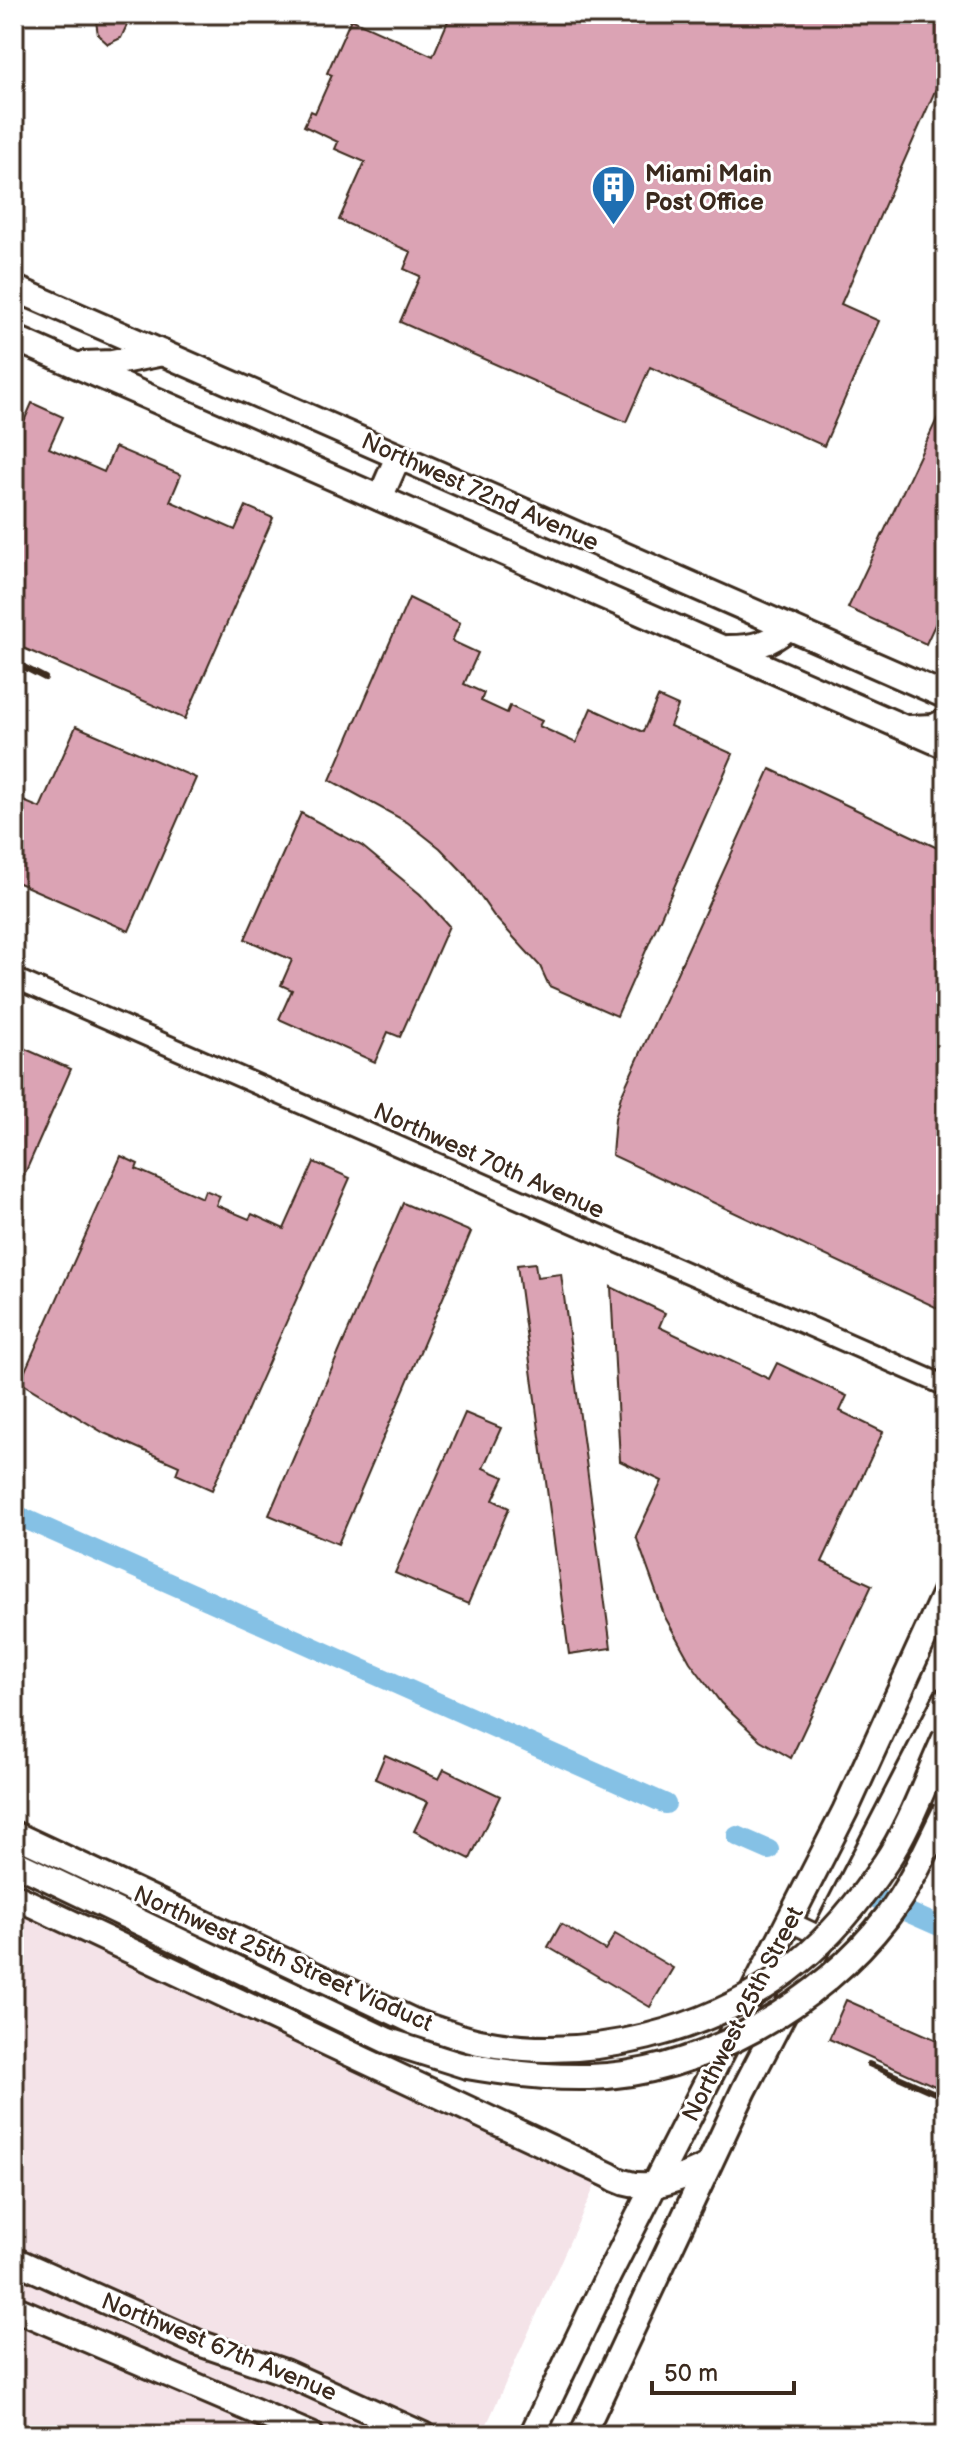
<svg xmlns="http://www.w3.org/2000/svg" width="960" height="2449" viewBox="0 0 960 2449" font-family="'Balsamiq Sans',sans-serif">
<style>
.built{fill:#f4e3e8}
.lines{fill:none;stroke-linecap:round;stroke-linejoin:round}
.canal{stroke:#85c1e5;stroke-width:20}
.building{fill:#dba3b4;stroke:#3b2a1e;stroke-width:2}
.street-casing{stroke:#3b2a1e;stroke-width:24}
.secondary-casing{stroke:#3b2a1e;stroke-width:30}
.street{stroke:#fff;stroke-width:18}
.secondary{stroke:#fff;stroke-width:24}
.rail{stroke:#3b2a1e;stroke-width:6}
.secondary-bridge-casing{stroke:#3b2a1e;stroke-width:30;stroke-linecap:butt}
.secondary-bridge{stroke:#fff;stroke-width:24}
.labels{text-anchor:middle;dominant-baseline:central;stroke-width:6;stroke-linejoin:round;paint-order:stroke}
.poi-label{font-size:24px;font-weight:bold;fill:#3b2a1e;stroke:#fff;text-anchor:start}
.street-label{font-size:24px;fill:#3b2a1e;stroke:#fff}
</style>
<rect width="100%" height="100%" fill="#fff"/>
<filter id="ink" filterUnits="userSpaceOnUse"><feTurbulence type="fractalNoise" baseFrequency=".0125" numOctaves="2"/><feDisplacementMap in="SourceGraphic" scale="16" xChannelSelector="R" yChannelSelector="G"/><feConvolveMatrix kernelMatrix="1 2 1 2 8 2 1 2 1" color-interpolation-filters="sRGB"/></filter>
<g filter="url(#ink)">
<polygon class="built" points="14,1908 598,2179 482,2435 14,2435"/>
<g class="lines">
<g class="canal">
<polyline points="14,1514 666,1804"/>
<polyline points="737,1836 769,1850"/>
<polyline points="864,1893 946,1929"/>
</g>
</g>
<g class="building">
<polygon points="95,14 132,14 121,38 108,44 98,35"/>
<polygon points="451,14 946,14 946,66 841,304 879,321 824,446 650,367 626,422 400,322 420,276 404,269 411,252 339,220 365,162 335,149 338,142 304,126 311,111 315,113 332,75 327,73 351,19 433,56"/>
<polygon points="946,400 946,601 926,644 848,608"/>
<polygon points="32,403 63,417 49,448 104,472 115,447 181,475 170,501 235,530 246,506 273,518 185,719 14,644 14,444"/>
<polygon points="409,598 460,623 452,641 478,653 464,684 484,693 481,701 507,713 510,706 542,721 539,726 576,743 591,708 643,732 658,697 678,706 670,726 733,754 617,1016 549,986 540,966 494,916 464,873 440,848 407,822 330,780"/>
<polygon points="76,726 196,778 129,931 14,881 14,797 40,808"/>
<polygon points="770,769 946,852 946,1312 612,1155 615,1118 621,1096"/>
<polygon points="301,813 362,846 420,894 449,926 400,1037 388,1032 375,1062 279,1019 292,990 281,985 292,960 245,939"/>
<polygon points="14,1044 71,1069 14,1198"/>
<polygon points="121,1156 138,1164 136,1169 202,1198 205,1190 220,1196 216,1205 249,1219 252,1214 284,1229 314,1162 350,1178 212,1490 176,1474 179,1466 104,1433 20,1382"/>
<polygon points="403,1203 471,1232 338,1544 269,1515"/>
<polygon points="535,1263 537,1277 561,1274 611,1648 569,1654 517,1265"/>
<polygon points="611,1287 665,1313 659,1327 769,1379 777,1363 847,1396 840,1411 883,1432 822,1562 872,1585 791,1758 760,1740 721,1703 690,1662 665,1617 636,1536 662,1481 620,1461"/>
<polygon points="465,1413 501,1428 483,1468 504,1477 493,1500 509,1508 468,1604 395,1573"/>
<polygon points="385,1755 439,1779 444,1769 500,1796 470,1859 414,1831 428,1802 375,1779"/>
<polygon points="561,1924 605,1950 615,1934 673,1968 650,2007 548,1947"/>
<polygon points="846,2000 946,2044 946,2091 829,2039"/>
</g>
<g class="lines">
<defs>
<g id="street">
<polyline points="14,978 946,1386"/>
<polyline points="790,1922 822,1937"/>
</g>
<g id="secondary">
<polyline points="14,288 946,696"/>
<polyline points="14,338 946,746"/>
<polyline points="84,364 112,363 163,353"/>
<polyline points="380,498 398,457"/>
<path d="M728,648c26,0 41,-4 61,-21"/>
<polyline points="909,728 934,727 946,721"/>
<polyline points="14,1834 415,2022"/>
<polyline points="14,1862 388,2041 467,2066"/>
<path d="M14,1896l595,279c30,21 67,6 98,-9"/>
<polyline points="14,2260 199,2343 284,2372 423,2435"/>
<polyline points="14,2308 311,2435"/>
<polyline points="532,2435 608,2276 845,1811 946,1590"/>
<polyline points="582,2435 744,2090 946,1700"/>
</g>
</defs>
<use href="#street" class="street-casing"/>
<use href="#secondary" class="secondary-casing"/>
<use href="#street" class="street"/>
<use href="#secondary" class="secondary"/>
<g class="rail">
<polyline points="14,662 45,678"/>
<polyline points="869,2064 946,2098"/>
</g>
<defs>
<g id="secondary-bridge">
<path d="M415,2022c21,7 42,15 64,20 107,22 235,-10 320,-80 33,-27 63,-64 87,-100 25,-38 41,-85 60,-126"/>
<path d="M467,2066c40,7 81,12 122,11 112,-3 231,-73 298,-160 25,-33 41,-71 59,-107"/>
</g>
</defs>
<use href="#secondary-bridge" class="secondary-bridge-casing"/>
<use href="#secondary-bridge" class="secondary-bridge"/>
</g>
</g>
<defs>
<symbol id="building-pin" viewBox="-11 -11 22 30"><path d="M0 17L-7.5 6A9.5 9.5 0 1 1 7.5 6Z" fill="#1f6fb2" stroke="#fff"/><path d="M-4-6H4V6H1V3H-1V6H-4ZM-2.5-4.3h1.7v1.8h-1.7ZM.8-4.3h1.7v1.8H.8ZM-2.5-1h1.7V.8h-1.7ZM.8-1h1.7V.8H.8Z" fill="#fff"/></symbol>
</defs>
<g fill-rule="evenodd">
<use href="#building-pin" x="588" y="162" width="51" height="69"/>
</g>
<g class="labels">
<g class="poi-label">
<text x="645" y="174">Miami Main<tspan x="645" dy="28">Post Office</tspan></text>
</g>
<g class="street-label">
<text transform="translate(480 492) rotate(24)">Northwest 72nd Avenue</text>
<text transform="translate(489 1161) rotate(24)">Northwest 70th Avenue</text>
<text transform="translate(283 1959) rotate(24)">Northwest 25th Street Viaduct</text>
<text transform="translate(743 2014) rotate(-63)">Northwest 25th Street</text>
<text transform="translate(219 2347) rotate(22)">Northwest 67th Avenue</text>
</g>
</g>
<rect width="960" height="2449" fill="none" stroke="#fff" stroke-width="48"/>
<rect x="24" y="24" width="912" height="2401" fill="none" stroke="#3b2a1e" stroke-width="3" filter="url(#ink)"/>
<path d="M652 2381v12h142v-12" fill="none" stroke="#3b2a1e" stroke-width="4"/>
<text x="664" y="2381" font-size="24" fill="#3b2a1e" stroke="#ffffff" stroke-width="6" paint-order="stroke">50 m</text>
</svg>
